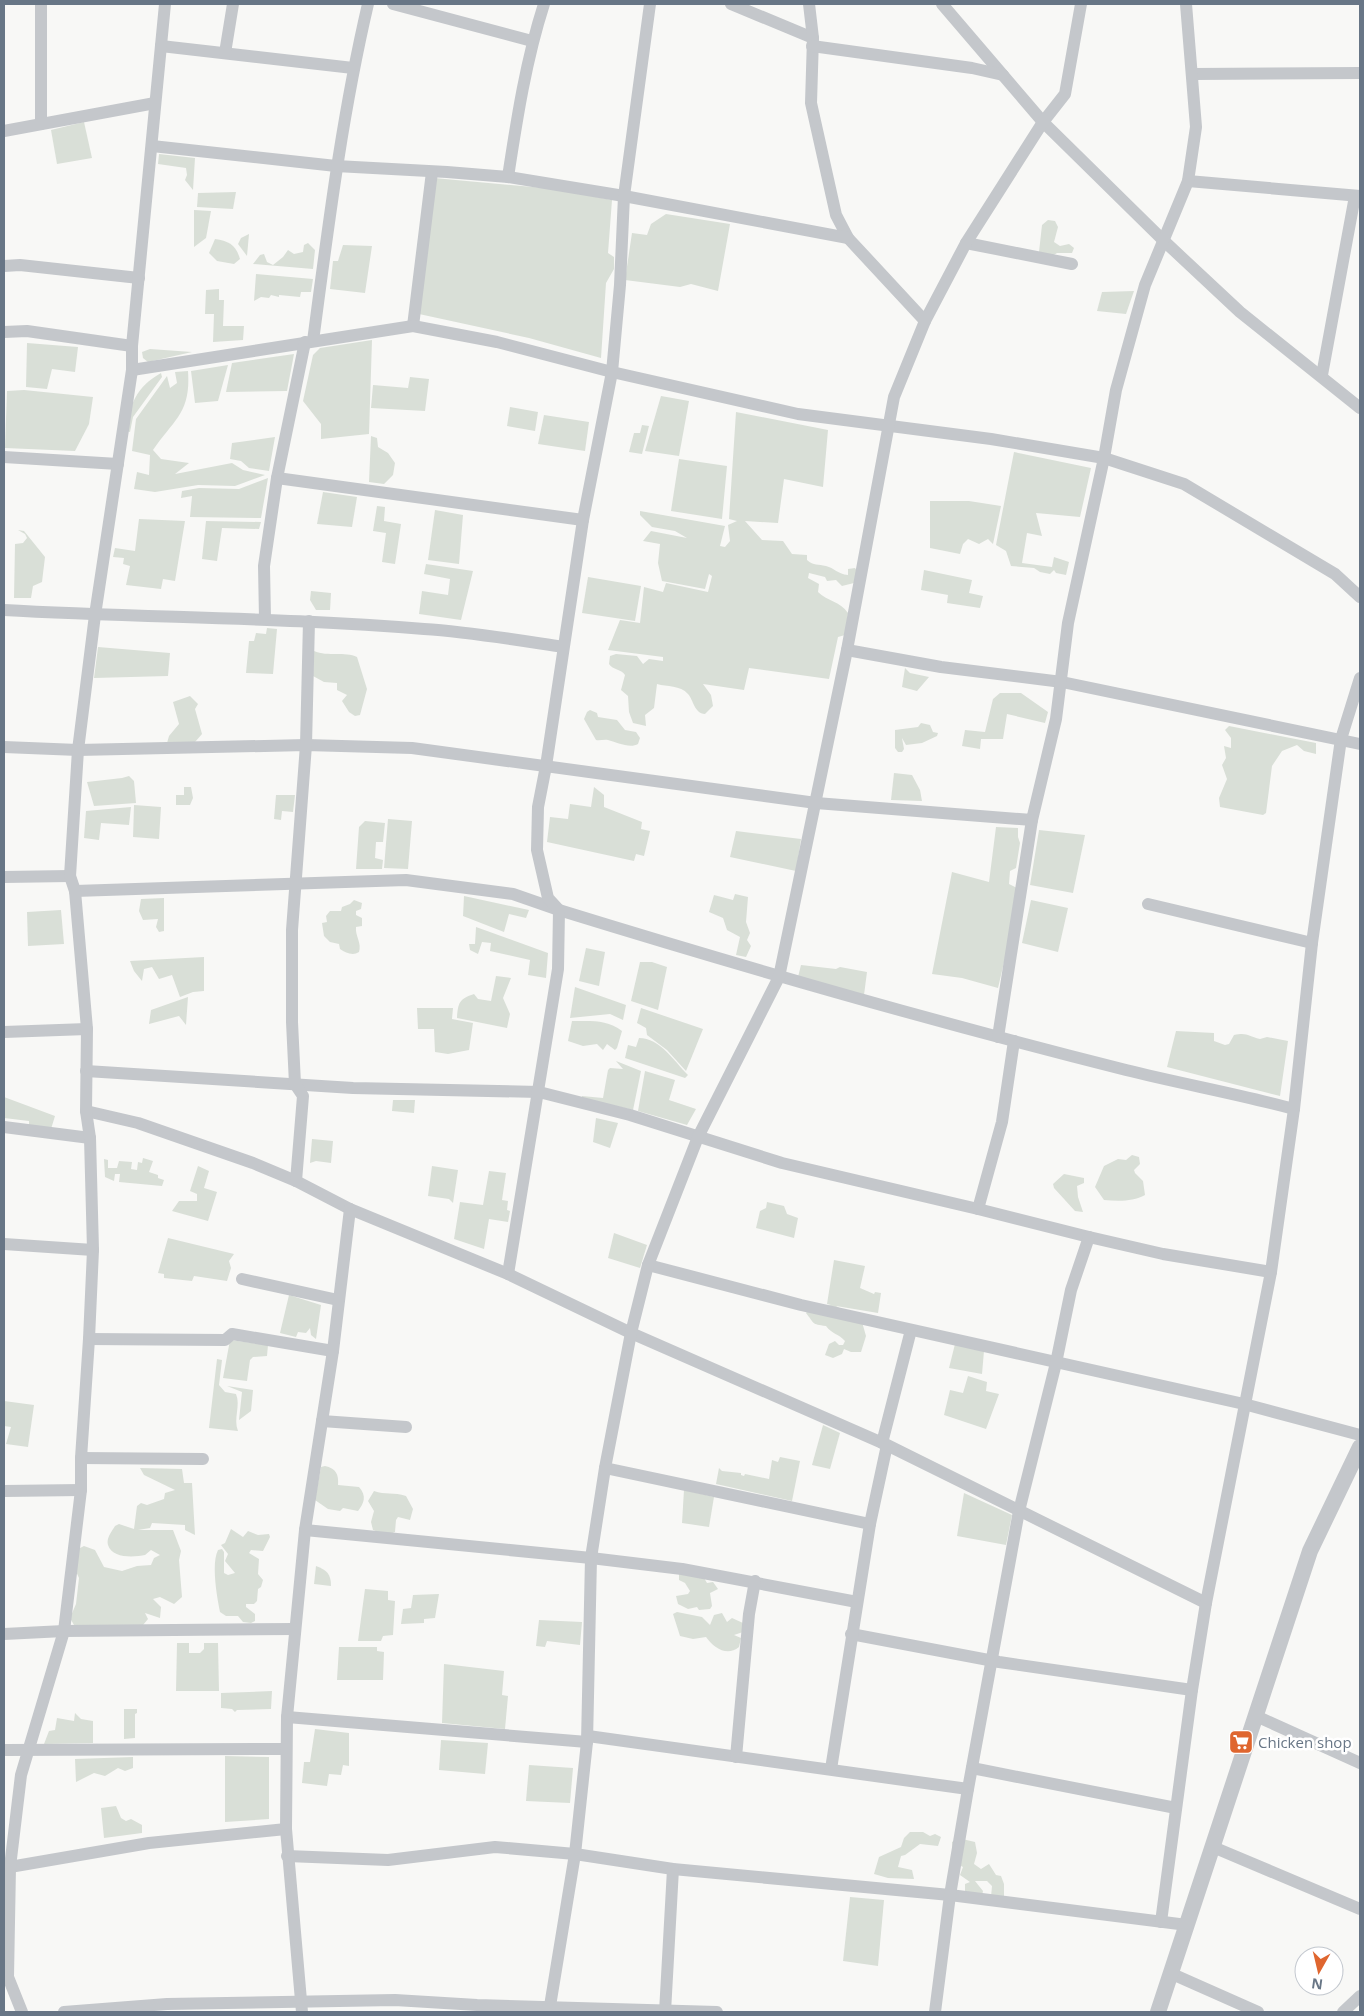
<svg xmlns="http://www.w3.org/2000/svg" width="1364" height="2016" viewBox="0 0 1364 2016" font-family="'Open Sans',sans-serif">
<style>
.green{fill:#d9dfd7}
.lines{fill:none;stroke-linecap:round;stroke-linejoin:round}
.minor{stroke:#c4c7cb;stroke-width:12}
.tertiary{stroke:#c4c7cb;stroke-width:16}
.labels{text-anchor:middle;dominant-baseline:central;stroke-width:5;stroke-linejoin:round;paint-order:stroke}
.poi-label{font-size:15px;fill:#687686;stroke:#fff;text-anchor:start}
</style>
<rect width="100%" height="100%" fill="#f8f8f6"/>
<g class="green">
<polygon points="84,122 92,158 57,164 51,130"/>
<polygon points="159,154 195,158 193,190 185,180 187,175 186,168 158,164"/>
<polygon points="434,178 555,189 612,200 608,253 614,257 614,269 606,283 601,358 529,338 419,314"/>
<polygon points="236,192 233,209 197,207 198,193"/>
<polygon points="194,210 211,211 206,238 194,247"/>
<polygon points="666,214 730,224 718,291 691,284 680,287 625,280 632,233 647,235 651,224"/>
<polygon points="1048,220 1055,221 1058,227 1054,242 1060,246 1069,244 1074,248 1072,253 1057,253 1052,256 1039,252 1042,225"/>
<polygon points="249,234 247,256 238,244 241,238"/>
<path d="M215,239c14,2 21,6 25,20l-6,5 -17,-3 -8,-8z"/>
<polygon points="308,243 315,250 313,269 253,264 260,255 264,254 267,262 273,265 283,257 288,250 294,254 303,252 304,245"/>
<polygon points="343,245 372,246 365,293 330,289 333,261 338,261"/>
<polygon points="256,274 313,279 311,292 301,292 300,297 279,295 279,297 271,295 269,298 261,297 254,301"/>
<polygon points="219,289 219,300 224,300 223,326 244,326 243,340 213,342 214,314 205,314 206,290"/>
<polygon points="1134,291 1126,314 1097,311 1102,292"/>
<polygon points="372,340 369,434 321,439 321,424 303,401 313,355 320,348"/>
<polygon points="27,343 78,347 75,372 52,369 47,389 26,387"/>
<polygon points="150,349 192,352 148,362 143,358 142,352"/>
<polygon points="294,354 287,391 226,392 232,363"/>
<polygon points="228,365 218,401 195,403 191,371"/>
<path d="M188,371c3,42 -14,48 -35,79l8,9 28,4 -14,11 57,-11 11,7 22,5 -30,11 -37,-1 -43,7 -21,-3 3,-17 12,3 1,-20 -18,-4 4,-32 31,-43 3,12 7,-5 -2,-11z"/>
<path d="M161,373l1,4 -29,40 -3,15 -4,-1c4,-27 10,-44 35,-58z"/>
<polygon points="410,377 429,379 425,411 371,408 373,385 408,388"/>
<polygon points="24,390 93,397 89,424 75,451 5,448 7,391"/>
<polygon points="661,396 689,401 679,456 645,451"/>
<polygon points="510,407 538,412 535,431 507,426"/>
<path d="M736,412l92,18 -5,57 -39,-8 -6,44 -33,-2 17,19 21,1 9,13 15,1v5c7,6 11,4 19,6 8,2 12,8 22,9v-6l7,-1 2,3 -3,12 -12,3 -6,-6 -9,1 -2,-4 -16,-4 -1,5 11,6 -1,8c9,9 22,9 30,21l-3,22 -7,2 -9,42 -80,-11 -5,22 -41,-6 8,11 2,11 -8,8c-11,-1 -11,-13 -17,-20 -8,-9 -21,-7 -31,-10l-3,24 -9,7 1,11 -13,-3 -4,-11 -1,-16 -7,-6 4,-15c-4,-6 -12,-5 -16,-11l1,-8 6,-2 21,2 6,8 6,-5 14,2v-4l-55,-7 12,-30 20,3 4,-36 19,5 3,-9 42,9 4,-16 -3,-2 -4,15 -43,-8 -4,-18 2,-19 -17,-3 8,-10 36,7 -12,-7 -23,-4 -12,-12v-4l85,15 -5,20 5,1 5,-6 -2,-16 9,-4 -8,-2z"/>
<polygon points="544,415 589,422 585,451 538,444"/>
<polygon points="642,425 649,426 642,454 629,452 634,433 640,433"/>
<polygon points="371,436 377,438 378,447 388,453 395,463 393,475 384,484 369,482"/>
<polygon points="275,437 269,471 249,468 241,461 230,459 232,443"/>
<polygon points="1014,452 1091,468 1080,517 1036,513 1042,536 1027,533 1022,563 1052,567 1054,557 1069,562 1066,575 1056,573 1054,570 1050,574 1040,572 1034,568 1011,566 1006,551 996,545"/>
<polygon points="679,459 727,466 722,519 671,511"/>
<polygon points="268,478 261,518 190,517 192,496 181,498 182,491 199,488 239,489"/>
<polygon points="323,492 357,497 352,527 317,524"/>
<polygon points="930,501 969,501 1001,506 993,544 988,539 979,544 968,539 963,544 960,554 930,548"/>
<polygon points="377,506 385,507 384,521 401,524 395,564 382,562 386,533 373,531"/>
<polygon points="435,510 463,515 459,564 428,560"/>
<polygon points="139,519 185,521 175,581 163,579 161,589 126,585 130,566 123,564 124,558 113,557 115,548 135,551"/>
<polygon points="206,521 261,522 259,529 222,528 217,561 202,559"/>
<polygon points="18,530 24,531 45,557 42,582 33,586 31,598 14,598 15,544 23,543 27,538 25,534"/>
<polygon points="426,564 473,571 461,620 419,614 422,591 448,595 450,579 424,574"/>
<polygon points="924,570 972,580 969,593 983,596 980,608 947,603 948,595 921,590"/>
<polygon points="588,577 641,586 635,621 582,613"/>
<polygon points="311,591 331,593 330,610 316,610 310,600"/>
<polygon points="267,628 277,629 273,674 246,673 249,641 254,641 256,633 266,634"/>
<polygon points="98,647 170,653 168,676 94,678"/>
<path d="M314,651c14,6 31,0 43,6l10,32 -7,26 -5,1 -6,-4 -7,-11 5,-6 -10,-5v-7l-13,-1 -11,-6z"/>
<polygon points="905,668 910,673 929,677 917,691 902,687"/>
<polygon points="1000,693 1021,693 1048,712 1045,723 1007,714 1003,739 981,739 980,749 962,746 965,730 985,732 993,699"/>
<polygon points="190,696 198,704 195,709 202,734 195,742 167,743 169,736 179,724 173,702"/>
<path d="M590,710l7,3 1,4 19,3 8,10 11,2 4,6 -2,6c-8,5 -22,-2 -30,-4 -4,-1 -8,1 -12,0l-12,-21 3,-7z"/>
<polygon points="921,723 930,725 933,732 938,733 937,736 922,743 906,745 902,738 904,749 902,752 898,752 895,748 895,730 918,727"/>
<polygon points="1229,726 1316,743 1316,754 1304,751 1297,745 1282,751 1272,766 1266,813 1263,815 1220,807 1219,798 1227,779 1222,765 1226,758 1224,746 1231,748 1231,738 1225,730"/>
<polygon points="894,773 912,775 920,790 922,801 891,800"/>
<polygon points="129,776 134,781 136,803 94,806 87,782 122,778"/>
<polygon points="184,787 191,787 193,798 190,805 176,805 176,795 184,795"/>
<polygon points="594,787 604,795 604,807 642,822 641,829 650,831 644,856 636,854 634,861 547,842 550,817 568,819 570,804 591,807"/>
<polygon points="276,795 295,795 293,812 282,811 281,820 274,819"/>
<polygon points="134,805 161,807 159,839 133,837"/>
<polygon points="131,807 129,825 101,823 99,840 84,838 86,811"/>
<polygon points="388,819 412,821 408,869 384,868"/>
<polygon points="365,821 385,823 383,842 376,842 375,858 383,860 382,869 356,869 359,827"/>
<polygon points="996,827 1018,828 1018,837 1020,843 1016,868 1010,871 1009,884 1017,888 1019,898 998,988 962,978 932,974 952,872 989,882"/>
<polygon points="1039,830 1085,835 1073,893 1030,885"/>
<polygon points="736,831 801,839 796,871 730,857"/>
<polygon points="735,894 748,897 746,922 750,933 747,940 751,946 746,957 736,955 740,937 727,930 723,918 709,912 714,895 733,900"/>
<polygon points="464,896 529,910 526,918 509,914 504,932 463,916"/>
<polygon points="164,898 164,931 159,932 156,927 158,919 143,920 139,911 141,899"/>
<path d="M354,900l8,3 -1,6 -5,2v4l6,3v8l-6,1c-1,9 6,16 3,25 -6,4 -13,1 -19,-3l-1,-5 -9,-2 -6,-6 -2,-13 5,-1 -1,-6 4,-5h11l1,-4 8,-3z"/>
<polygon points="1031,900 1068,908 1058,952 1022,943"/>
<polygon points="61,910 64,944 28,946 27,912"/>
<polygon points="476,927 548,953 546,978 528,975 530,960 490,951 491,943 482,942 478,954 470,950 469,944 475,944"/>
<polygon points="586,948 605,952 599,986 579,981"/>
<polygon points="204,957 204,991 193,992 180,997 172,975 159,979 152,967 144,969 142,981 134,971 130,961"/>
<polygon points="640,962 652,962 667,967 658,1010 631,1001"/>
<polygon points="801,965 836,969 840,967 867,972 864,995 798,977"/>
<path d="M496,976l15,2 -8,20 7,16 -3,14 -50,-10c1,-15 2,-19 17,-24l4,5 13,2z"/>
<polygon points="575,987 626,1005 623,1020 610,1014 570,1018"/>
<polygon points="188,997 186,1025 179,1016 149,1024 151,1010"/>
<polygon points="417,1008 453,1008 452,1019 473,1023 469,1050 448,1054 435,1052 434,1029 418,1029"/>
<polygon points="641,1008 703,1029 686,1071 667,1050 647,1035 646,1028 637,1023"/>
<path d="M572,1021c18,0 35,-2 50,10l-5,17 -2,2 -8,-6 -4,6 -6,-6 -14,2 -15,-5z"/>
<path d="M1176,1031l38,2v8l11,4 4,-1 5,-9c13,-3 14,1 26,4l7,-2 21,4 -8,55 -113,-29z"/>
<path d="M639,1038c21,0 35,23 49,37l-3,3 -60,-20 3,-13 8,2z"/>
<polygon points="616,1061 641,1071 633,1110 582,1098 582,1096 603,1098 608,1070 610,1068 623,1069"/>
<polygon points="645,1071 675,1080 669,1100 696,1109 687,1125 638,1111"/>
<polygon points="4,1097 55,1116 51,1129 29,1125 29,1121 4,1118"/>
<polygon points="393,1100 415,1100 414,1113 392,1111"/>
<polygon points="596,1118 618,1123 610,1148 593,1142"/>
<polygon points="312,1139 333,1141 331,1163 316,1161 310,1163"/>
<path d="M1132,1155l7,2 1,7 -6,6 1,3 8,8 2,14c-12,7 -28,6 -41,5l-9,-13 9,-21 14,-7 8,1z"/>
<polygon points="143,1158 153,1161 149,1172 158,1175 158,1178 164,1180 162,1186 119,1182 120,1174 115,1174 114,1181 105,1177 104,1159 108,1160 108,1168 117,1168 119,1161 132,1162 131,1169 137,1170 138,1162 142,1163"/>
<polygon points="198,1166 209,1171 204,1188 217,1192 208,1221 172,1211 179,1201 197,1201 197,1194 190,1191"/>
<polygon points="432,1166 458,1170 453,1203 449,1199 428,1196"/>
<polygon points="489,1171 506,1173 502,1200 508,1201 507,1210 510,1211 508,1222 489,1219 484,1249 454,1239 460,1202 483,1205"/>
<polygon points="1064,1174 1084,1178 1084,1183 1077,1186 1078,1197 1083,1212 1075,1211 1054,1188 1053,1184"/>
<polygon points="767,1202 784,1206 787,1214 798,1218 794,1238 756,1228 760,1211 766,1208"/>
<polygon points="614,1233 647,1245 640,1268 608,1258"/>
<polygon points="168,1238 234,1254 229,1261 231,1268 227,1281 194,1276 192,1281 164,1278 164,1274 158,1273"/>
<path d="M834,1260l31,6 -5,22 14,6 1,-2 6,1 -3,20 -42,-7 26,16 4,14 -5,16h-10l-7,-3 -2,5 -9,4 -8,-3 4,-11 6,-3 4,4h4l2,-4c-6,-7 -13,-7 -19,-15 -15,-2 -11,-2 -20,-13l4,-5 21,-3 -4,-1z"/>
<polygon points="289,1295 321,1305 316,1339 311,1335 310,1328 306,1333 298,1332 296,1337 280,1333"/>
<polygon points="230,1340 268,1345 267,1356 253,1357 250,1360 247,1381 223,1378"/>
<polygon points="955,1344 984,1351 982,1374 949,1368"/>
<path d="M217,1359l5,1 -3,25 6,7 11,2c5,12 -3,24 2,37l-29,-3z"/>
<polygon points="968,1376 987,1382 986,1391 999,1394 986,1429 944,1415 950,1390 963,1393"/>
<polygon points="227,1386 253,1390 251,1411 239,1420 242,1392"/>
<polygon points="4,1401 34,1405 28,1447 6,1444 11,1427 4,1426"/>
<polygon points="823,1425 840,1433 830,1469 812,1465"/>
<polygon points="780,1457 800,1461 792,1501 716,1484 719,1468 722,1471 741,1473 741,1475 744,1476 745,1474 769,1479 772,1460 778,1462"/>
<path d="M325,1466c11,2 14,9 13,19l21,2c8,9 5,16 -1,24l-15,-3 -3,3 -12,-2 -13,-9 6,-33z"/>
<path d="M140,1468l42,1 2,14h8l3,52 -10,-5v-5l-33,-2 -2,5 -12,2h35l8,21 -2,9 3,37 -8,7 -14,-7 -7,2 8,8 -1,11 -15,-5 3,6 -5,6h-69l-4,-7 6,-14 3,-26 -5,-11 4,-18 6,-3 11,4 9,17 18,4 15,-5 14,-1 3,-7 6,-3 -9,-5 -6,5c-10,2 -33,4 -37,-10 -2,-7 4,-14 7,-19l4,-2 15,5 3,-23 4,-3 6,2 17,-6 1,-6 10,-3 -31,-15z"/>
<polygon points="684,1490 714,1497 709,1527 682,1523"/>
<path d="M374,1491c11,4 20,1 32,5l7,13 -3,11 -12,-3 -2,3 -1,12 -8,3 -14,-5 -2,-8 3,-11 -6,-10z"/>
<polygon points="964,1493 1012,1515 1006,1545 957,1536"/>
<path d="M231,1529l12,8 5,-6 10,4 11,-1 1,3 -7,14 -12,-1 -2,3 10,6 -1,15 5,6 -2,7 -3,2 -1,12 -3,3h-8v3l9,7v7l-4,2 -8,-1 -5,-6h-12l-6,-4c-3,-15 -9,-48 -2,-62l4,-1 2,3v21l4,2 7,-2 -10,-12 3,-7 -7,-9 4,-2z"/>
<path d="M316,1566c11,4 15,8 15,20l-17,-2z"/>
<polygon points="679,1572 704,1578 707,1583 713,1582 718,1589 710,1593 712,1606 710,1609 699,1610 697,1607 688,1609 678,1604 676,1596 688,1594 690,1591 685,1583 679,1580"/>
<polygon points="365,1589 388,1591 388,1600 395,1601 393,1635 383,1636 381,1641 358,1641"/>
<polygon points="439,1594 435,1618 424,1619 424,1623 401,1624 403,1609 411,1608 413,1595"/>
<path d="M677,1612l25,5 8,8 4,-10 8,-2 5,9 5,-4 11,5v9l-9,3 7,3 -2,9c-12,10 -25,1 -33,-10l-13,2 -13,-3 -7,-22z"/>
<polygon points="539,1620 582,1622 580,1645 547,1641 545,1647 536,1646"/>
<polygon points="177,1643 189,1643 189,1653 200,1653 204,1649 204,1643 218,1643 219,1691 176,1691"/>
<polygon points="339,1647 377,1647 377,1651 384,1652 383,1680 337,1680"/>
<polygon points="444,1664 504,1671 502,1695 508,1696 505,1729 442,1723"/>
<polygon points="272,1691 271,1709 237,1710 235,1712 232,1709 221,1708 221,1693"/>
<polygon points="124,1709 137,1709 137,1713 135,1714 135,1738 124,1739"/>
<polygon points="75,1713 81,1719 93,1721 93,1743 44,1744 49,1731 55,1730 57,1718 74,1721"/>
<polygon points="315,1729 349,1733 349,1766 343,1765 341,1775 329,1774 327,1786 302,1783 304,1762 310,1762"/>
<polygon points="441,1740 488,1743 485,1774 439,1770"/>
<polygon points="225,1756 269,1757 269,1819 225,1822"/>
<polygon points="133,1757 133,1768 125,1771 118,1768 105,1776 94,1773 76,1782 75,1759"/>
<polygon points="529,1765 573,1768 570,1803 526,1801"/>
<polygon points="116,1806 121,1818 126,1821 131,1819 142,1825 142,1833 104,1838 101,1808"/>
<polygon points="910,1832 923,1832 930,1836 935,1834 941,1837 938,1846 920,1844 905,1855 901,1856 898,1867 912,1870 914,1879 888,1878 874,1874 879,1857 901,1847 904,1838"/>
<polygon points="958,1838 975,1842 977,1853 974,1864 981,1869 989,1864 996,1875 1001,1876 1004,1884 1004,1900 991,1897 992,1886 987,1881 975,1881 983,1891 982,1896 965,1891 965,1884 970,1882 960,1875 963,1867 953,1862 952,1842"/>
<polygon points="850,1897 884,1900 878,1966 843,1961"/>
</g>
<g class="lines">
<g class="minor">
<polyline points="41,4 41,124"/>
<polyline points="393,4 532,41"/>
<polyline points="731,4 813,38"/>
<polyline points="809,4 813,38 811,103 836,215 848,238 925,321"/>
<polyline points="942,4 1043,122 1164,241 1240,312 1360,408"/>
<polyline points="161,46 353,68"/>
<polyline points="812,46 972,68 1003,75"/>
<polyline points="225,53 233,4"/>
<polyline points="1193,74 1360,73"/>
<polyline points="4,131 155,103"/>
<polyline points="152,146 336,166 447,172 508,177 624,196 848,238"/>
<path d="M508,177c9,-59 18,-117 36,-173"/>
<polyline points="1188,181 1360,196"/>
<polyline points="966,243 1072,264"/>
<polyline points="4,266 20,265 139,278"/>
<polyline points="413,326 432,172"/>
<polyline points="4,332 27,331 132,346"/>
<path d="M313,341c15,-113 29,-226 55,-337"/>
<polyline points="132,370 413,326 497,342 612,372 798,414 991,439 1104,458 1184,484 1335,574 1360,597"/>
<polyline points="1322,375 1355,196"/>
<polyline points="4,457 118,464"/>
<polyline points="277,478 583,520"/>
<path d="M4,610c140,8 280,7 420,19 47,3 93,11 139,18"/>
<polyline points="265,619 264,566 277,478 305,342"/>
<polyline points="847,650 941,667 1062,682 1360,744"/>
<polyline points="4,747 78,750 306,745 412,748 816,803 1032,820 1056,719 1068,623 1104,458 1116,390 1145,285 1188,181 1196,127 1186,4"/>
<polyline points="4,877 70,876"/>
<path d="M75,891l331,-11 107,14 46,16c188,58 376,112 567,160 56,14 113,24 168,39"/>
<polyline points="1148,904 1312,943"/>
<polyline points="4,1032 87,1029"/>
<polyline points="998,1037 1032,820"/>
<polyline points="86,1071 353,1088 539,1092 630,1115 782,1163 978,1209 1089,1237 1163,1254 1271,1272"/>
<polyline points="86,1111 138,1123 253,1163 296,1181 350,1209 508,1274 631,1333 887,1445 1206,1603"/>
<polyline points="4,1127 90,1138"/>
<polyline points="296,1181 303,1096 295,1084 292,1022 292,930 306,745 309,621"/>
<polyline points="978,1209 1002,1122 1014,1041"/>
<polyline points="4,1244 93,1250"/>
<polyline points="648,1265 801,1305 1244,1404 1360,1435"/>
<polyline points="508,1274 558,969 559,910 548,898 537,850 538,807 546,766 583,520 612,372 620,285 624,196 650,4"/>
<polyline points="242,1279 338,1300"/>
<polyline points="89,1339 225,1340 232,1334 333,1351"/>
<polyline points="322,1421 406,1427"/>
<polyline points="882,1443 911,1330"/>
<polyline points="81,1458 203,1459"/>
<polyline points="605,1468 870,1524"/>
<polyline points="4,1491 81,1490"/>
<polyline points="305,1530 591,1558 682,1569 857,1602"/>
<polyline points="4,1634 64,1631 294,1629"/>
<polyline points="851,1634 999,1662 1192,1690"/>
<polyline points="1256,1716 1360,1763"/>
<polyline points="287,1717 587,1742"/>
<polyline points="588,1736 968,1789"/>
<polyline points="4,1750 286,1749"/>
<polyline points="736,1757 749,1614 755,1581"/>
<polyline points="972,1768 1176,1808"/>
<polyline points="831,1769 870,1524 887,1445"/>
<polyline points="1213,1847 1360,1909"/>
<polyline points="287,1856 388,1860 495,1847 575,1854 673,1869 950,1895 1187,1925"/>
<polyline points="4,1868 149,1843 286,1829"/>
<polyline points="1161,1922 1192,1690 1206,1603 1271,1272 1294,1109 1312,943 1341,739 1360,678"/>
<polyline points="1170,1973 1258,2012"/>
<polyline points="550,2006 575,1854 587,1742 591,1558 605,1468 631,1333 648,1265 698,1137 779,977 847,650 894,397 925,321 966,243 1043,122 1065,94 1081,4"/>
<polyline points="22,2012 8,1977 10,1867 21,1775 64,1631 81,1490 81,1458 89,1339 93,1250 90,1138 86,1111 87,1029 75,891 70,876 78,750 95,615 132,370 132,346 165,4"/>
<polyline points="64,2012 167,2004 395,2000 477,2005 717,2012"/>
<polyline points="302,2012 286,1829 287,1717 305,1530 333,1351 350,1209"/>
<polyline points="665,2012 673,1869"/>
<polyline points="935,2012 950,1895 968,1789 1019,1511 1056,1363 1071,1290 1089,1237"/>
<polyline points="1343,2012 1360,1996"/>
</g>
<polyline class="tertiary" points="1158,2012 1310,1551 1360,1447"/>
</g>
<defs>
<symbol id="supermarket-square" viewBox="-11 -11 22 22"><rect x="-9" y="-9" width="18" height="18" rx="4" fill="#df662f" stroke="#fff"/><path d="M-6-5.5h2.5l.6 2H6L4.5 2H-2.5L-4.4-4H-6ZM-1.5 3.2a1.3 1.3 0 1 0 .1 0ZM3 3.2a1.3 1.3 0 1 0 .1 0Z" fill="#fff"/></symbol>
</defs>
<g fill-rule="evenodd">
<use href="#supermarket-square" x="1227" y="1728" width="28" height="28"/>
</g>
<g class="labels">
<g class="poi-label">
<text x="1258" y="1742">Chicken shop</text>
</g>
</g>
<rect width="1364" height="2016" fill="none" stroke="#687686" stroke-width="10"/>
<g transform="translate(1319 1971) rotate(188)"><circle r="24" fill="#ffffff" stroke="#c3c8cf"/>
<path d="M0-4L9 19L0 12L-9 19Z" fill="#df662f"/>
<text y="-8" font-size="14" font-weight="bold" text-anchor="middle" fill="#687686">N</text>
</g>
</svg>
